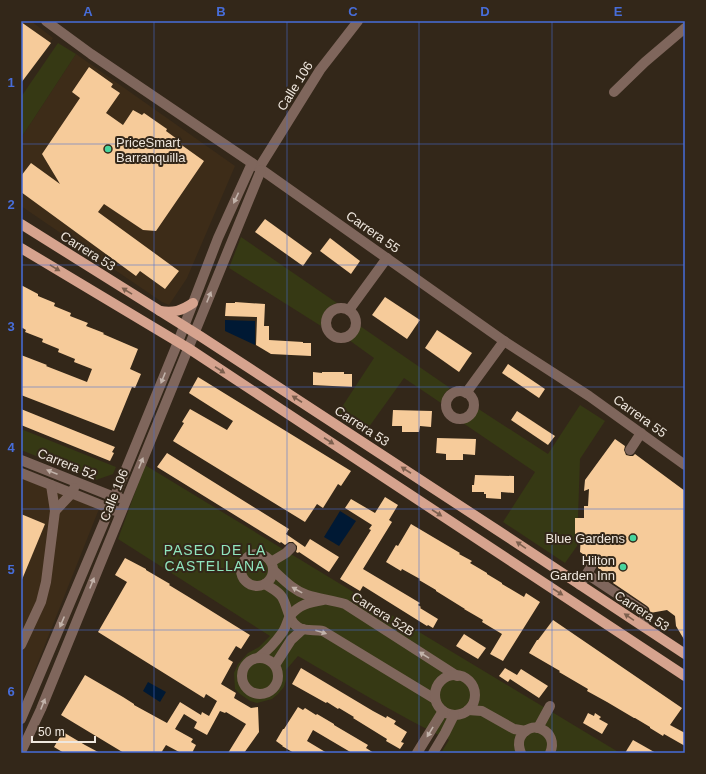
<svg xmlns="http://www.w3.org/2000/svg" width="706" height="774" viewBox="0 0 706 774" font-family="Arial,sans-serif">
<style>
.built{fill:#3d2c18}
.green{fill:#363914}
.water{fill:#001934}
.building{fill:#f6cb9a}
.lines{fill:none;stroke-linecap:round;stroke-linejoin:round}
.minor{stroke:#7f665c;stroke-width:10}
.major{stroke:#d6a38e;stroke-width:10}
.oneway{fill:#c2b3aa}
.oneway2{fill:#7c5f4e}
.grid{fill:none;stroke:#476dd9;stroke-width:1;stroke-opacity:0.55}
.poi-dot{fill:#48d49d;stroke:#332719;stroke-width:1.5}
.labels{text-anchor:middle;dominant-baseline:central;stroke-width:4;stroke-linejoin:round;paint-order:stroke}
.street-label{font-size:13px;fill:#efe7de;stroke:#332719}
.poi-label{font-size:13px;fill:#efe7de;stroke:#332719;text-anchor:end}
.neighbourhood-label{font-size:14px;letter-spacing:1px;fill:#90e5bd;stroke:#332719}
.neatline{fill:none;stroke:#476dd9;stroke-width:1.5}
.grid-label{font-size:13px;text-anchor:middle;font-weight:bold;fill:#476dd9}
</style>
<rect width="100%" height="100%" fill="#332719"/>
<g class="built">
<polygon points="21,21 31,21 53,38 35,64 21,54"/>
<polygon points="76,54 235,166 187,278 169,305 162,302 21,206 21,138"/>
<polygon points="21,478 99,509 21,705"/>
</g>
<g class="green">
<polygon points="58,43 76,54 21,138 21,97"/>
<path d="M241,237l96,66c-13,5 -15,11 -16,23l-92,-58z"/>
<polygon points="360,326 450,388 444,394 441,403 404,378 366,431 338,413 374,358 349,340 356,335"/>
<path d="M580,405l25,16 -25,38 -3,87 -12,17 -62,-41 32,-50 -72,-49c7,-3 11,-8 14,-15l71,46z"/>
<polygon points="21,429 116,467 113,474 96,480 21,450"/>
<path d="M145,465l289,176 186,112h-179l8,-13c-52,-25 -101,-55 -151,-84l-12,14v10l-2,7 -6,7 -6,5 -15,4 -7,-2 -10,-7 -5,-5 -1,-16 4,-9 10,-11 11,-6 11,-11 -152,-97z"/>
</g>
<g class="water">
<polygon points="225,320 255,321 255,345 225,331"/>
<polygon points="340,511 356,521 339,546 324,537"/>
<polygon points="148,682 166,692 160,702 143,691"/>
</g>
<g class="building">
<polygon points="21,22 51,43 21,83"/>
<polygon points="89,67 113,84 111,87 120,93 106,113 123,125 133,110 142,115 144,113 167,129 166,131 177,139 176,141 204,161 156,231 143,230 104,204 98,212 179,271 165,289 140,271 136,276 21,192 21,176 31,163 60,184 42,154 80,98 72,92"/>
<polygon points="265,219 312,253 303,266 255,232"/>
<polygon points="330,238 360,261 351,274 320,251"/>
<polygon points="21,285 38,294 38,296 55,303 54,306 71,313 70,316 88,323 86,326 104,333 103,334 138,349 130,369 141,374 135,388 132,387 114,431 21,395 21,355 47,365 46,366 87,382 92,369 74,362 75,359 58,352 59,349 42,342 43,339 25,332 26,330 21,327"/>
<polygon points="385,297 420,320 407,339 372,315"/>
<polygon points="235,302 265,304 264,326 269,326 269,340 303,342 303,343 311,343 311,356 271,354 256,345 257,317 225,316 226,303 235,303"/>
<polygon points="437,330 472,353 459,372 425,348"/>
<polygon points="508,364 545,389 539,398 502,373"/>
<polygon points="313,372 322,373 322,372 344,372 344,374 352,374 352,387 313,385"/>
<polygon points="198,377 351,471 341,486 338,484 323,508 317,504 305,522 173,441 184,423 182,422 190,409 227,430 233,421 189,393"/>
<polygon points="21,409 115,447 112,452 114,453 110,461 21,425"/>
<polygon points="393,410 432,411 431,427 420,426 419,432 402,432 402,426 392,426"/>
<polygon points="517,411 555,436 548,445 511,420"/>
<polygon points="437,438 476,439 475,455 463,454 463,460 446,460 446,454 436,453"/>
<polygon points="615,439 625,446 624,450 626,455 630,456 633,456 635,454 685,491 685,641 676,626 675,616 667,610 650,613 649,608 647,606 613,583 615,580 598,568 598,565 596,560 592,559 590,559 580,552 581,534 575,534 575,518 584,518 584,506 588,506 589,489 584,491 585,480"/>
<polygon points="167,453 289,529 286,534 305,547 310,539 339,557 329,572 299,552 298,553 296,552 297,549 297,546 293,542 289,542 285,545 281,542 280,543 157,467"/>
<polygon points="475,475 514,476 514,493 501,492 501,499 486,498 486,494 484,494 484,492 472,492 472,485 474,485"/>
<polygon points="385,497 398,505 389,520 392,522 363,569 410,597 420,603 418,605 421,607 420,608 438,619 433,628 428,625 427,626 363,586 360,591 340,579 371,530 369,529 372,525 345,508 351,499 375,513"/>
<polygon points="21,514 45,524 21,582"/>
<polygon points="411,524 460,553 459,554 472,561 470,563 487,573 487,574 502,583 502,584 524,597 526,593 540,602 503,661 490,654 502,634 482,622 483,620 464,609 465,609 436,591 436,590 419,580 420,579 402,569 401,571 386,562 396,545 398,546"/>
<polygon points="125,558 146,569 146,570 170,584 169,585 192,599 250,635 241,649 236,646 228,659 233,662 221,684 236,693 234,698 251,708 258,707 259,732 244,753 228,753 246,724 226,712 225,713 220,711 207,735 194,728 197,722 184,714 175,729 193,739 191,742 196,745 192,753 181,753 166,745 161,753 124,753 61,715 85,675 123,697 134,704 134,705 167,723 180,702 201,715 202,712 209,716 217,701 206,694 204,698 98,632 127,582 115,575"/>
<polygon points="553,620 682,708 670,725 685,733 685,746 664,734 663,736 650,728 650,727 635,718 634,718 607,702 587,691 588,689 559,672 560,671 529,653 537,640 538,640"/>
<polygon points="464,634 486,648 478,659 456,646"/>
<polygon points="301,668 373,711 386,718 387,716 396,721 394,724 407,732 401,742 404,743 400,749 386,741 387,739 353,718 354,717 339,708 338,709 327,702 326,703 292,684"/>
<polygon points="505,668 517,675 521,669 548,686 539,698 510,679 508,682 499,676"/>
<polygon points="298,707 303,710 305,708 316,715 317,714 334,724 334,725 368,745 366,748 374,753 352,753 313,730 307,741 327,753 294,753 282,746 283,746 276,741 283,729 284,729"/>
<polygon points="588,713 594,716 595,713 601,717 599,719 608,724 602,734 583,723"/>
<polygon points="63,732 85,745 100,753 64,753 54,747"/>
<polygon points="633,740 656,753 625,753"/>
</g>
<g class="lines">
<g class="minor">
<polyline points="46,21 91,54 252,163 504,341 589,396 685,465"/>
<polyline points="614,92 645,62 685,28"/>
<polyline points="259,168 320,70 358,21"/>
<circle cx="341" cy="323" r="15"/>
<polyline points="349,310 387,258"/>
<circle cx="460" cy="405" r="14"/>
<polyline points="466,393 504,341"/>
<polyline points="630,450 641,433"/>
<polyline points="21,460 114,497 120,498"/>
<polyline points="21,473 116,511"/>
<polyline points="55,511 72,493 74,488"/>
<circle cx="257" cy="570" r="16"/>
<polyline points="271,562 286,553 291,548"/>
<path d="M273,570c11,10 20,20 34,25 12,4 25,5 38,9l112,72"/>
<polyline points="587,574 643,611 644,616 644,627"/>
<path d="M265,584c6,4 13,7 17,13 6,10 6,24 16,30 7,5 17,2 25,4l112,68"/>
<polyline points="580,585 592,565"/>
<polyline points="21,645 41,602 46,582 55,511 51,485"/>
<path d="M258,658c9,-7 17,-15 24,-25 4,-5 5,-12 8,-17 8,-11 20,-14 33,-16"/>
<circle cx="260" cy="676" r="18"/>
<polyline points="275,665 291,640 303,629"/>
<circle cx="455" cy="695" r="20"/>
<polyline points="468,710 482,711 514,729 526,731"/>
<polyline points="21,719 110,508 178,342 218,238 252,163"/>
<polyline points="538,728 550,706"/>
<polyline points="21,752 41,709 261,170"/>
<polyline points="417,753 443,711"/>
<polyline points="433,753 445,733 454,715"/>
<path d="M521,753c-2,-5 -3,-10 -1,-15 9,-21 40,-7 30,15"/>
</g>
<g class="major">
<polyline points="21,224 200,336 497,530 685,654"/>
<polyline points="21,248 188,348 685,676"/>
<path d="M160,311c14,2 21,0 33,-8"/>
</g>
</g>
<defs><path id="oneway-solid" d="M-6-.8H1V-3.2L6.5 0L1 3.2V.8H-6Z"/></defs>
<g class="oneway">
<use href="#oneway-solid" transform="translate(236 198) rotate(115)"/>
<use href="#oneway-solid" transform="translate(209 297) rotate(-68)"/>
<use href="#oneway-solid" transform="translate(163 378) rotate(112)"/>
<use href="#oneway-solid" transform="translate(141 463) rotate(-68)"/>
<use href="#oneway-solid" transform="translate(52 472) rotate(-158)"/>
<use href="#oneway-solid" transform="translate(92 583) rotate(-68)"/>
<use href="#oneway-solid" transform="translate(297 590) rotate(-151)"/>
<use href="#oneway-solid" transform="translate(62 622) rotate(113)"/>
<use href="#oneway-solid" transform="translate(321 632) rotate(18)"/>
<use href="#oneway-solid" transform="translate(424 655) rotate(-148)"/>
<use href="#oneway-solid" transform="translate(43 704) rotate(-68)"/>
<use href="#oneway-solid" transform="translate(430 732) rotate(121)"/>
</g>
<g class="oneway2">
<use href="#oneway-solid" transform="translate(55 268) rotate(31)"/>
<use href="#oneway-solid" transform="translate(127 291) rotate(-148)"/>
<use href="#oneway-solid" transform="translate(220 370) rotate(33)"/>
<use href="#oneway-solid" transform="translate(297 399) rotate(-147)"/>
<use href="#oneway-solid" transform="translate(329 441) rotate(33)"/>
<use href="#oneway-solid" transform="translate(406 470) rotate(-147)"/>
<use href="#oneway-solid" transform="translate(437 513) rotate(33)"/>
<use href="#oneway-solid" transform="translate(521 545) rotate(-146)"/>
<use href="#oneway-solid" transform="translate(558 592) rotate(33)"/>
<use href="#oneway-solid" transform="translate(629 617) rotate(-146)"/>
</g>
<path class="grid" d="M154,21v732M287,21v732M419,21v732M552,21v732M21,144h664M21,265h664M21,387h664M21,509h664M21,630h664"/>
<g class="poi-dot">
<circle cx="108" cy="149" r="4"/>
<circle cx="633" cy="538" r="4"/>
<circle cx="623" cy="567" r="4"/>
</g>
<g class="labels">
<g class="street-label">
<text transform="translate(295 86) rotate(-58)">Calle 106</text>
<text transform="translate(373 232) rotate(35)">Carrera 55</text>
<text transform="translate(88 251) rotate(32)">Carrera 53</text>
<text transform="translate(640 416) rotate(36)">Carrera 55</text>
<text transform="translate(362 426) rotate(33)">Carrera 53</text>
<text transform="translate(67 464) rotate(22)">Carrera 52</text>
<text transform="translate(114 495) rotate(-68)">Calle 106</text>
<text transform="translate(642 611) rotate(33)">Carrera 53</text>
<text transform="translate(383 614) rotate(32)">Carrera 52B</text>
</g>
<g class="poi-label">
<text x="116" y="142" text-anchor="start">PriceSmart<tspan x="116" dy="15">Barranquilla</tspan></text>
<text x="625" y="538">Blue Gardens</text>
<text x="615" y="560">Hilton<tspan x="615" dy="15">Garden Inn</tspan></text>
</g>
<g class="neighbourhood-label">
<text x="215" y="550">PASEO DE LA<tspan x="215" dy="16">CASTELLANA</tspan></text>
</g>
</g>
<rect width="706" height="774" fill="none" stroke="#332719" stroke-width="44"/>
<path d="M32 736v6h63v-6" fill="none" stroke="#efe7de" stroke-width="2"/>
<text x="38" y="736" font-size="12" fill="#efe7de" stroke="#332719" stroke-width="3" paint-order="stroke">50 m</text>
<rect x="22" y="22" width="662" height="730" class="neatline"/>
<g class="grid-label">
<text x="88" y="16">A</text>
<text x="221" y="16">B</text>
<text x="353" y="16">C</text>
<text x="485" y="16">D</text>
<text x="618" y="16">E</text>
<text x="11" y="87">1</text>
<text x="11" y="209">2</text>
<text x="11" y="331">3</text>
<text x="11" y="452">4</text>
<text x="11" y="574">5</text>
<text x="11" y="696">6</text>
</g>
</svg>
